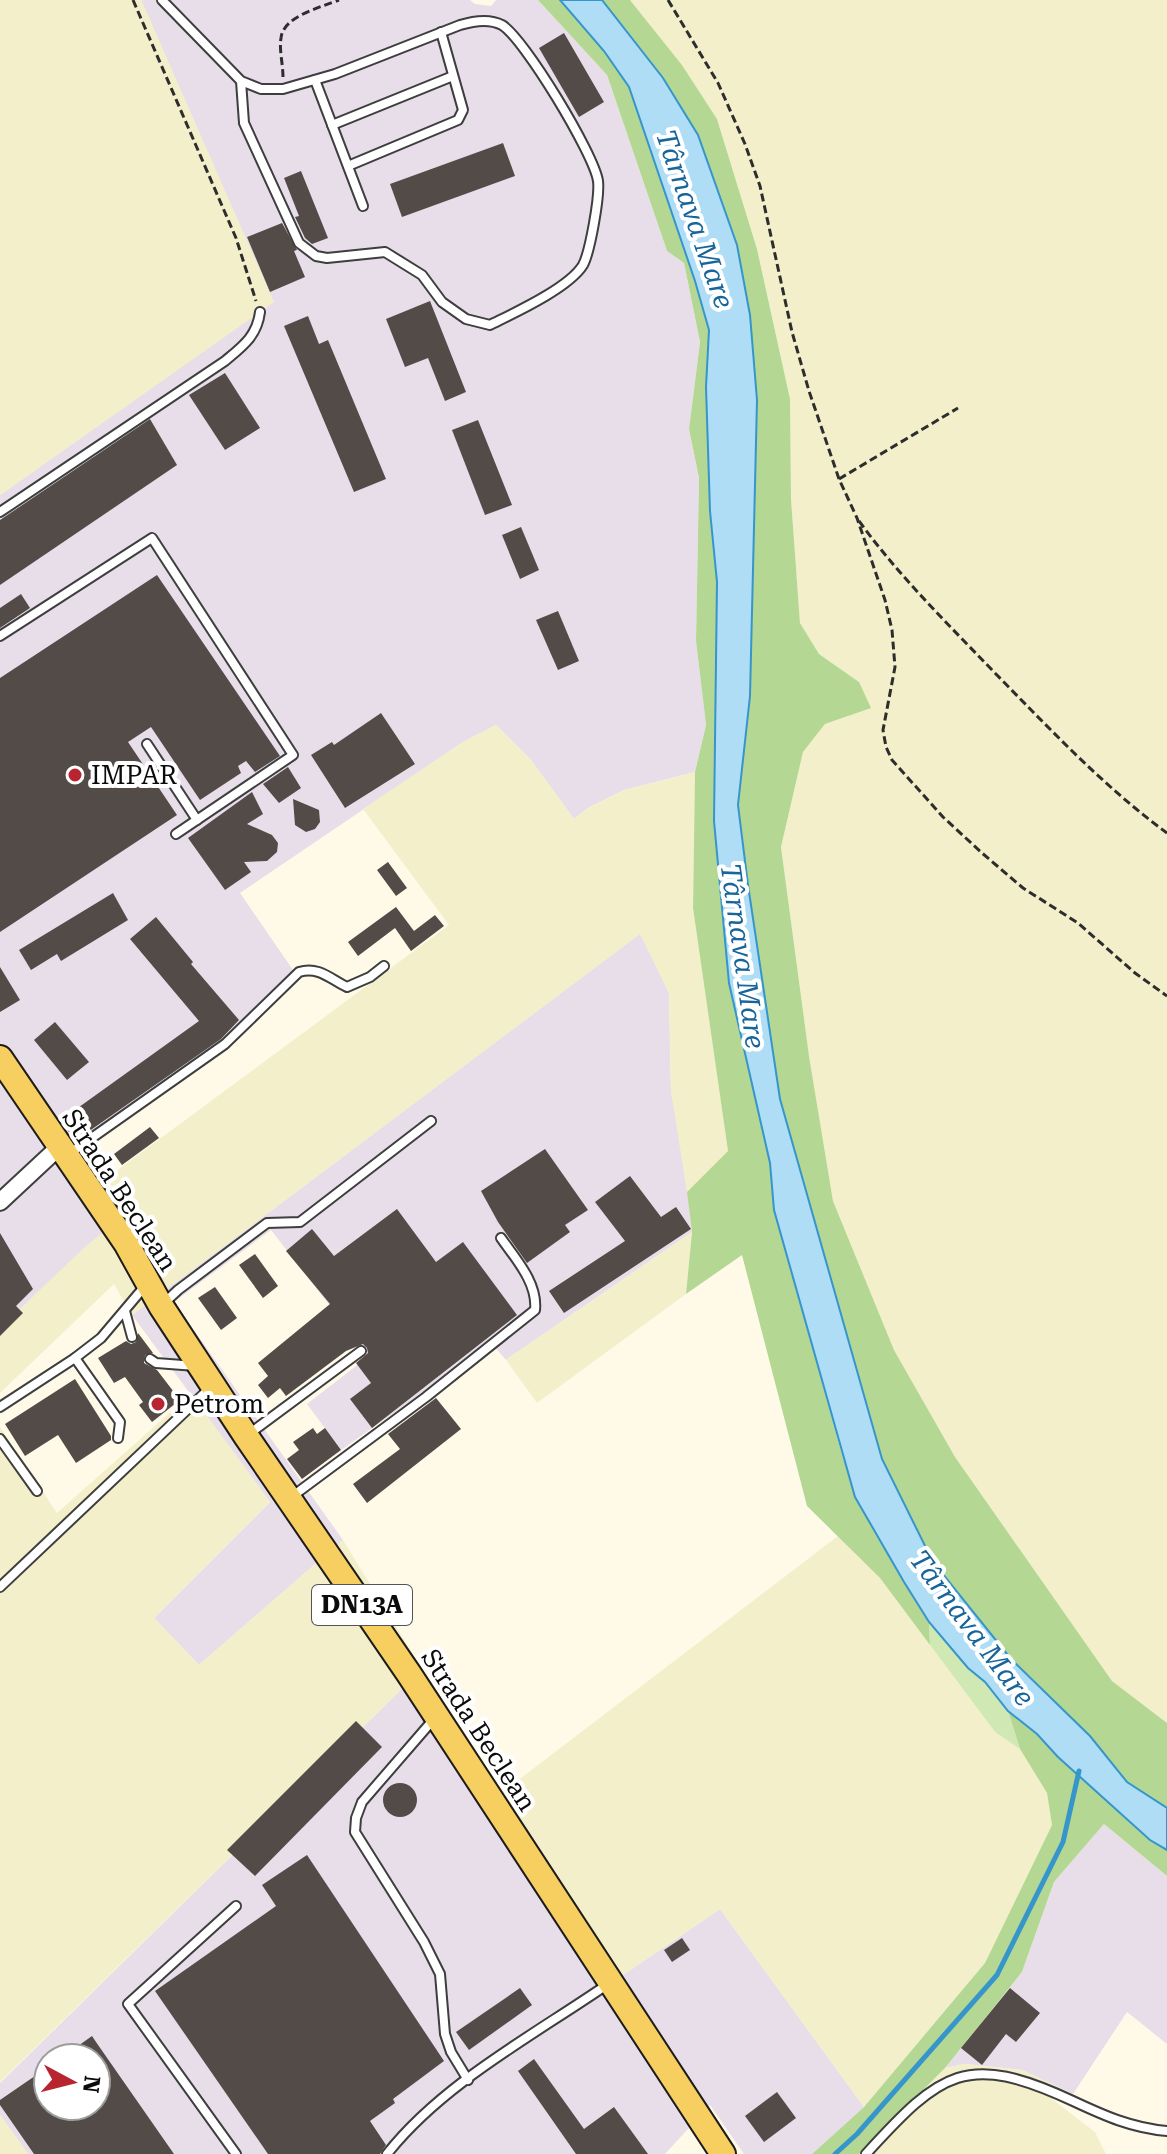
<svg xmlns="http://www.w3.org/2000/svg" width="1167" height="2154" viewBox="0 0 1167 2154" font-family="'Roboto Serif',serif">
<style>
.industrial{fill:#e8deea;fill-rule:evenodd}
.farmland{fill:#f3efca}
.green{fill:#d0e8b4}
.forest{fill:#b4d893}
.water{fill:#aeddf5;stroke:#3695cb;stroke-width:2}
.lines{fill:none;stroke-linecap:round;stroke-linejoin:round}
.stream{stroke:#3695cb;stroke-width:5}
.building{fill:#534b47}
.service-casing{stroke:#3e3e3e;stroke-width:12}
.minor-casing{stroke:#3e3e3e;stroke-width:20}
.primary-casing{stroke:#1c1c1c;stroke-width:28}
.path{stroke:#2d2d2d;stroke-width:3;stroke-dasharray:8 4;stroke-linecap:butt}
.service{stroke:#fff;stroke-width:8}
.minor{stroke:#fff;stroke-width:16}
.primary{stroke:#f7ce60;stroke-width:24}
.poi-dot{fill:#b82531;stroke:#fff;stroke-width:3}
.labels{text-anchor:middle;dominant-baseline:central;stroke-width:8;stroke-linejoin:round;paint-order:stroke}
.shield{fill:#fff;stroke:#545454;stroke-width:2}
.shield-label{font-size:24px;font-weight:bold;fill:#0b0b0b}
.poi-label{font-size:26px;fill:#0b0b0b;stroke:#fff;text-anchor:start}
.street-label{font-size:26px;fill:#0b0b0b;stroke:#fff}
.water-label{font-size:28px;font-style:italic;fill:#17659a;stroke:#fff}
</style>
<rect width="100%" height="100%" fill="#fffae8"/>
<g class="industrial">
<polygon points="141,0 470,0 475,4 491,6 496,0 538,0 607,75 667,251 684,263 700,342 689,429 699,478 696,641 706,725 695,772 624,790 588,808 574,819 531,760 496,725 463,742 240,893 293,970 218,1047 73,1153 118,1220 0,1328 0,495 273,302"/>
<polygon points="641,933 669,993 671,1091 683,1152 692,1232 506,1360 492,1344 341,1450 307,1404 369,1356 271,1230 174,1302 343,1540 199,1665 154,1618 270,1502 132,1315"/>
<path d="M422,1669l78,125 120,183 100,-68 144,198 -52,47h-68l-34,-49 -45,49h-637l-28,-39v-32zM48,2058h48v48h-48z"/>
<polygon points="1104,1824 1167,1876 1167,2044 1127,2012 1073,2094 1022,2070 965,2064 945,2068 1022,1972 1054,1882"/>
</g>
<g class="farmland">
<polygon points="0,0 141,0 274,302 0,495"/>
<polygon points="630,0 1167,0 1167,1723 1112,1681 955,1457 894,1350 833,1201 809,1056 781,847 803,752 825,724 849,716 859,682 819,654 800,623 791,499 790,399 757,249 717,119 682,65"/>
<polygon points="496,725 531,760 574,819 588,808 624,790 695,772 693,908 728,1151 687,1192 671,1091 669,993 640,934 132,1315 114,1284 0,1393 0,1328 85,1247 118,1220 96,1186 449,925 363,809 463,742"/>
<polygon points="692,1232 686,1294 537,1403 506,1360"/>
<polygon points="191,1394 270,1502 154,1618 199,1665 343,1540 422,1669 0,2082 0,1427 57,1513"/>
<polygon points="838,1536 880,1578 995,1732 1020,1749 1047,1793 1052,1825 985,1963 864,2107 720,1909 620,1977 500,1794"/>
<polygon points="965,2064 1022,2070 1073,2094 1052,2099 1095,2132 1106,2154 859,2154 945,2068"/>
<polygon points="0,2115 28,2154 0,2154"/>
</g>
<polygon class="green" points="929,1622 968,1668 985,1682 1008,1711 1020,1749 995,1732 930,1645"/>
<g class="forest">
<polygon points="538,0 560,0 604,51 629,87 695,281 709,330 706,387 710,511 717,582 714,821 729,983 770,1163 774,1210 843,1458 904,1582 929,1622 930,1645 880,1578 807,1506 742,1255 686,1294 692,1232 687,1192 728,1151 693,908 695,772 706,725 696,641 699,478 689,429 700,342 684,263 667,251 607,75"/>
<polygon points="602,0 630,0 682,65 717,119 757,249 790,399 791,499 800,623 819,654 859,682 871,708 825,724 803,752 781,847 809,1056 833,1201 894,1350 955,1457 1112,1681 1167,1723 1167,1808 1127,1782 1090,1736 1011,1660 933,1562 882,1459 780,1099 748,885 738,805 750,696 757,400 750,315 737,245 663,78"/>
<polygon points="1008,1711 1037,1734 1058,1757 1150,1840 1167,1850 1167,1876 1104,1824 1054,1882 1022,1972 945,2068 859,2154 812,2154 864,2107 985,1963 1052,1825 1047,1793 1020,1749"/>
</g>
<polygon class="water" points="560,0 602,0 663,78 698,135 737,245 750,315 757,400 750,696 738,805 748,885 780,1099 882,1459 933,1562 1011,1659 1090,1736 1127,1782 1167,1808 1167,1850 1150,1840 1058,1757 1037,1734 1008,1711 985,1682 968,1668 929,1622 904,1582 855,1497 774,1210 770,1163 729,983 714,821 717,582 710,511 706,387 709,330 695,281 629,87 604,51"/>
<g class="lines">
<polyline class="stream" points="835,2154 857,2134 997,1975 1063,1842 1079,1771"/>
</g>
<g class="building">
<polygon points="564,33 604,102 579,117 539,48"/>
<polygon points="503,143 515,176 402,217 390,184"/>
<polygon points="301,171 328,238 312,244 305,238 295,217 299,216 284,178"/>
<polygon points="282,223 297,250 294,251 305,277 270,292 247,237"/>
<polygon points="430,301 466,392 445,401 428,358 405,367 386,319"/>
<polygon points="308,316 319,344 328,340 386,479 354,492 284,326"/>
<polygon points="225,373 260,428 225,450 189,395"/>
<polygon points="150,419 177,465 0,585 0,520"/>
<polygon points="478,420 512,505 485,515 452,430"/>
<polygon points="521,527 539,570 520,579 502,535"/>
<polygon points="157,575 280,756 255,772 246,761 238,766 241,773 200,800 151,727 128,742 177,815 0,932 0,678"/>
<polygon points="21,594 30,608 0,628 0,608"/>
<polygon points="558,611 579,661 558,670 536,620"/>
<polygon points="381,713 415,764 345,808 311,755 332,742 334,745"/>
<polygon points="288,767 301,788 279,803 263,784"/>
<polygon points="252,792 263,814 247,824 272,835 278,843 277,852 267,861 244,862 251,872 225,890 188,838"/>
<polygon points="293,799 319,810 320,822 315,829 306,832 295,825"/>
<polygon points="388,862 407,888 396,896 377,870"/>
<polygon points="113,893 128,920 61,961 57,954 31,970 19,950"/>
<polygon points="396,907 414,931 435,915 444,926 411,951 395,928 358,956 348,942"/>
<polygon points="156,917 193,962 191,964 239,1020 221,1039 75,1141 61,1120 199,1021 130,939"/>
<polygon points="0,967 20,1000 0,1012"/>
<polygon points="55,1022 89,1062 67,1080 34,1040"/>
<polygon points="150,1127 159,1138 122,1165 114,1154"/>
<polygon points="545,1149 588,1210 565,1225 570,1232 527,1263 498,1222 481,1191"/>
<polygon points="630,1176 661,1217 676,1207 691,1229 564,1313 549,1291 625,1241 595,1202"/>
<polygon points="397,1209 436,1262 463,1242 517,1315 372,1428 350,1399 371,1383 356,1363 368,1353 367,1348 363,1344 346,1351 286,1396 280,1388 268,1398 258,1385 268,1376 258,1363 330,1304 286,1251 312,1229 334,1256"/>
<polygon points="0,1233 33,1289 16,1306 23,1313 0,1336"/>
<polygon points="255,1254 278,1286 263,1298 239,1265"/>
<polygon points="215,1287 237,1318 221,1330 198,1298"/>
<polygon points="138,1333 153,1353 145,1355 144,1363 157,1370 180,1400 152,1422 139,1405 143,1402 125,1377 114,1383 98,1358 126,1341 131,1344 136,1342"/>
<polygon points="75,1379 111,1436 111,1440 76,1463 58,1435 25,1456 5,1424"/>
<polygon points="436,1398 461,1429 367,1503 353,1484 400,1449 388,1434"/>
<polygon points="313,1428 317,1434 325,1428 341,1450 302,1479 287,1459 299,1450 293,1442"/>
<polygon points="356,1721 382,1747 255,1876 227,1850"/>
<circle cx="400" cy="1800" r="17"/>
<polygon points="307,1855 444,2061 393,2099 395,2103 370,2121 386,2145 380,2154 268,2154 155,1991 276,1906 262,1885"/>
<polygon points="682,1938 690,1950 672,1962 664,1950"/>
<polygon points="520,1988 532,2005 469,2050 456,2032"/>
<polygon points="1010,1988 1040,2013 1016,2042 1006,2034 982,2065 961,2048"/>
<polygon points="92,2036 96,2042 174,2154 34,2154 0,2105 0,2100 48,2067 48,2106 96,2106 96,2058 61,2058"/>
<polygon points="534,2059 584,2129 614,2107 648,2154 576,2154 518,2071"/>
<polygon points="777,2092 796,2118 764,2142 745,2116"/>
</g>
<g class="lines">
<defs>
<g id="service">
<path d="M162,0l79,81 20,8h22l52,-15 125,-49c13,-4 29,-7 42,0 22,13 92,129 96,156 2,15 -8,71 -15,84 -14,23 -69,48 -93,60l-24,-6 -24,-17 -20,-27 -37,-23 -58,6 -11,-2 -17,-13 -55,-120 -3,-42"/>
<polyline points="315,80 363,206"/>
<polyline points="332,125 453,76"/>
<polyline points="348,166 458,120 463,110 441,32"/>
<path d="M0,512l225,-151c18,-15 32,-25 35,-49"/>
<polyline points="0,636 152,538 293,755 176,834"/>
<polyline points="147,744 197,820"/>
<path d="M69,1154l156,-110 74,-72c20,-6 31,7 48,15l23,-10 14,-11"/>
<polyline points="162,1305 178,1290 267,1223 300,1222 431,1121"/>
<polyline points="125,1311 132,1337"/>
<polyline points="150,1359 156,1363 196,1366"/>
<polyline points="0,1407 75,1358"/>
<polyline points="249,1434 361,1351"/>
<polyline points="118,1438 120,1422 75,1358 101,1338 145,1286"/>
<polyline points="0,1439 37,1491"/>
<path d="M290,1498l136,-101 109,-87c3,-27 -20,-52 -34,-72"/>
<polyline points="0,1587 210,1388"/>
<polyline points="433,1720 362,1802 356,1818 355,1832 424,1942 440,1974 445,2034 451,2052 468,2080"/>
<polyline points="236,1906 128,2004 236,2154"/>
<path d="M387,2154c56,-71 147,-119 221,-170"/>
<path d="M866,2154c75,-82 100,-103 207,-53 32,15 59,27 94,30"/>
</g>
<polyline id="minor" points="0,1202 59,1147"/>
<polyline id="primary" points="0,1058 126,1243 161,1306 246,1436 409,1674 723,2154"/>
</defs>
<use href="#service" class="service-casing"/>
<use href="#minor" class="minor-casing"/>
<use href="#primary" class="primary-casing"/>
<g class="path">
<polyline points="133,0 236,238 256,301"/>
<polyline points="668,0 718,83 745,144 760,186 792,332 809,391 839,479 857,518 885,600 892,630 895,667 883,730 886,747 892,760 943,817 982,853 1023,888 1078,923 1135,973 1167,996"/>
<path d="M283,77c0,-13 -4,-27 -2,-39 2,-22 41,-31 58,-38"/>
<polyline points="839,479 958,408"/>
<path d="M859,521c40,55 88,102 134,150 56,57 110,115 174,162"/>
</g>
<use href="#service" class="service"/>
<use href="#minor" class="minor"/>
<use href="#primary" class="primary"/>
</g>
<g class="poi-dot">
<circle cx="75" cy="775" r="8"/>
<circle cx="158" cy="1404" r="8"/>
</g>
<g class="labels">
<rect class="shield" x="312" y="1585" width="100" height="40" rx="6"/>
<g class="shield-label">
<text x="362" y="1605">DN13A</text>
</g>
<g class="poi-label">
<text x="91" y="775">IMPAR</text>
<text x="174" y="1404">Petrom</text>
</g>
<g class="street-label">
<text transform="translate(120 1190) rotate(57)">Strada Beclean</text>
<text transform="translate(479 1730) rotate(57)">Strada Beclean</text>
</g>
<g class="water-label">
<text transform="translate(695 219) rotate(71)">Târnava Mare</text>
<text transform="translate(743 956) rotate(82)">Târnava Mare</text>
<text transform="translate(972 1628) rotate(53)">Târnava Mare</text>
</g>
</g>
<g transform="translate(72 2082) rotate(97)"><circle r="38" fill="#ffffff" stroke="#9d9d9d" stroke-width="2"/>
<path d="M0-6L14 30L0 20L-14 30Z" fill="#b82531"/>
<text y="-12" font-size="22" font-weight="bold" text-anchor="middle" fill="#0b0b0b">N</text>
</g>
</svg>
